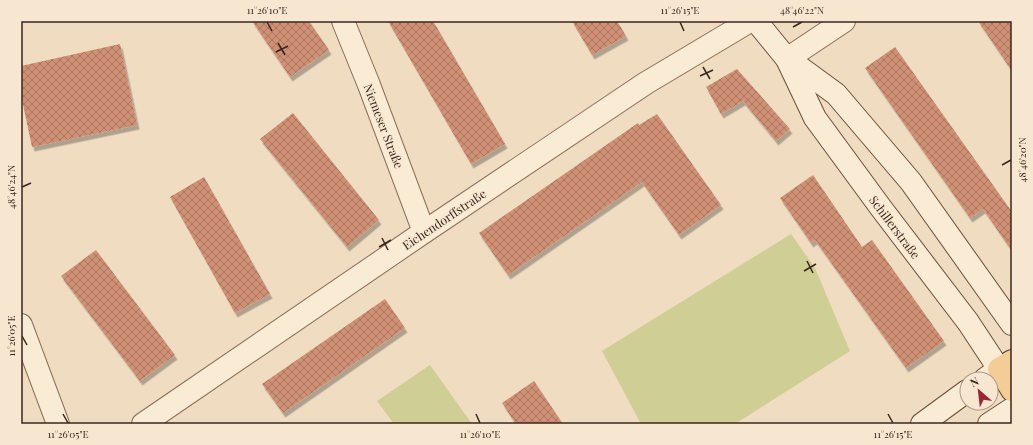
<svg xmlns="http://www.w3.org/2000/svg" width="1033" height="445" viewBox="0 0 1033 445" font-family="'Playfair Display',serif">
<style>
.green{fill:#cece95}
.building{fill:url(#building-cross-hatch);filter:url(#shadow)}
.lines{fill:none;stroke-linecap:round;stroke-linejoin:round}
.street-casing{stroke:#8a6d58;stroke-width:24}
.secondary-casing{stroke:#6c4e3b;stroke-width:24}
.primary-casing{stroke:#573b2c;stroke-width:24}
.street{stroke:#faebd5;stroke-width:22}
.secondary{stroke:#faebd5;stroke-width:22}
.primary{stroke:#f4cc97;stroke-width:22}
.ticks{fill:none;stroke:#39271d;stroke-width:1.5}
.labels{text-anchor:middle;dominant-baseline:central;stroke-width:3;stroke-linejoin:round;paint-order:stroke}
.street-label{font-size:12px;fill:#39271d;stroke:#f7e7d1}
.neatline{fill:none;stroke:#39271d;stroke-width:1.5}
.ticks-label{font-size:10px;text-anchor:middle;fill:#39271d}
</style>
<defs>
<pattern id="building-cross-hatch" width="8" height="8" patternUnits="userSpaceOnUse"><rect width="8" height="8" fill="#cf9076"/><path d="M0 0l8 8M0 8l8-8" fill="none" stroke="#a97660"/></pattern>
<filter id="shadow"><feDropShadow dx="2.5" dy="4.5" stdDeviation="0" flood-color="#0004"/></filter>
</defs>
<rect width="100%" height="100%" fill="#f0dcc1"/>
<g class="green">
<polygon points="791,234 815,268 850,351 735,424 641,424 602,351"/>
<polygon points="430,365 472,424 394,424 377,401"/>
</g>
<g class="building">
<polygon points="252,21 309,21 329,50 290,77"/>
<polygon points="388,21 433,21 505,144 471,164"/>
<polygon points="572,21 617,21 626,36 592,55"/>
<polygon points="978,21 1012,21 1012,71"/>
<polygon points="120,44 137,125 32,147 21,95 21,66"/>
<polygon points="895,47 1012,212 1012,251 983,209 970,218 865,68"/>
<polygon points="737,69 790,129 776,141 743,101 721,114 706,87"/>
<polygon points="293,113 379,220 347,247 260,139"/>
<polygon points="657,114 721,205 679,235 642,182 508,275 479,233 638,123 639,125"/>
<polygon points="813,175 862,247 872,240 944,341 906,368 815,240 811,243 780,198"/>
<polygon points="204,177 270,294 235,313 170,197"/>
<polygon points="96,250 175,355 140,381 61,276"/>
<polygon points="385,299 405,328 283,413 262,384"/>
<polygon points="534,381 563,424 516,424 502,403"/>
</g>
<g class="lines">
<defs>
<g id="street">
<polyline points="343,21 369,85 424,232"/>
<polyline points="787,59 844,21"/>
<polyline points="21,325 58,424"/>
<polyline points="143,424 424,232 646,83 750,21"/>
</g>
<g id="secondary">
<polyline points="756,21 787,59 815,118 881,208 968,322 999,369 985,379"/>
<polyline points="788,59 836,94 911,182 1012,324"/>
<polyline points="922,424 967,391"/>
<polyline points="989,424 1012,409"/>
</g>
<polyline id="primary" points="1012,361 999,369 1012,390"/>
</defs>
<use href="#street" class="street-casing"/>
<use href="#secondary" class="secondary-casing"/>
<use href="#primary" class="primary-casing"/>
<use href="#street" class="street"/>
<use href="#secondary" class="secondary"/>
<use href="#primary" class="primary"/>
</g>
<path class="ticks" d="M267,22l5,9M680,22l4,9M793,27l9,-5M278,43l7,12M276,52l12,-6M703,67l7,12M700,76l13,-6M1002,165l9,-5M22,187l9,-4M382,238l6,12M379,247l12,-7M807,261l6,12M804,271l12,-7M22,336l5,9M63,414l5,9M476,414l4,9M888,414l5,9"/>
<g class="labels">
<g class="street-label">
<text transform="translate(384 126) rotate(69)">Niemeser Straße</text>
<text transform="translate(444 219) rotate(-34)">Eichendorffstraße</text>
<text transform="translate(895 227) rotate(53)">Schillerstraße</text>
</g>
</g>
<rect width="1033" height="445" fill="none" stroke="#f7e7d1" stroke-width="44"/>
<g transform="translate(979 391) rotate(332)"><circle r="19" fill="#f7e7d1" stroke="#ab9a89"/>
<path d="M0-3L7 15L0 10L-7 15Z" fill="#9b2634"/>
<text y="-6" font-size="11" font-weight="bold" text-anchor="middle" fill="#39271d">N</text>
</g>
<rect x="22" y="22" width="989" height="401" class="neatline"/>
<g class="ticks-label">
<text x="267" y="14">11°26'10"E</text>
<text x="680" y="14">11°26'15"E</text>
<text x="802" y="14">48°46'22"N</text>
<text transform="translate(1022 160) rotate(-90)" y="4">48°46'20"N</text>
<text transform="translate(11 187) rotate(-90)" y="4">48°46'24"N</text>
<text transform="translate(11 336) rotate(-90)" y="4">11°26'05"E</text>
<text x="68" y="438">11°26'05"E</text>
<text x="480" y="438">11°26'10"E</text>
<text x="893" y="438">11°26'15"E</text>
</g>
</svg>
